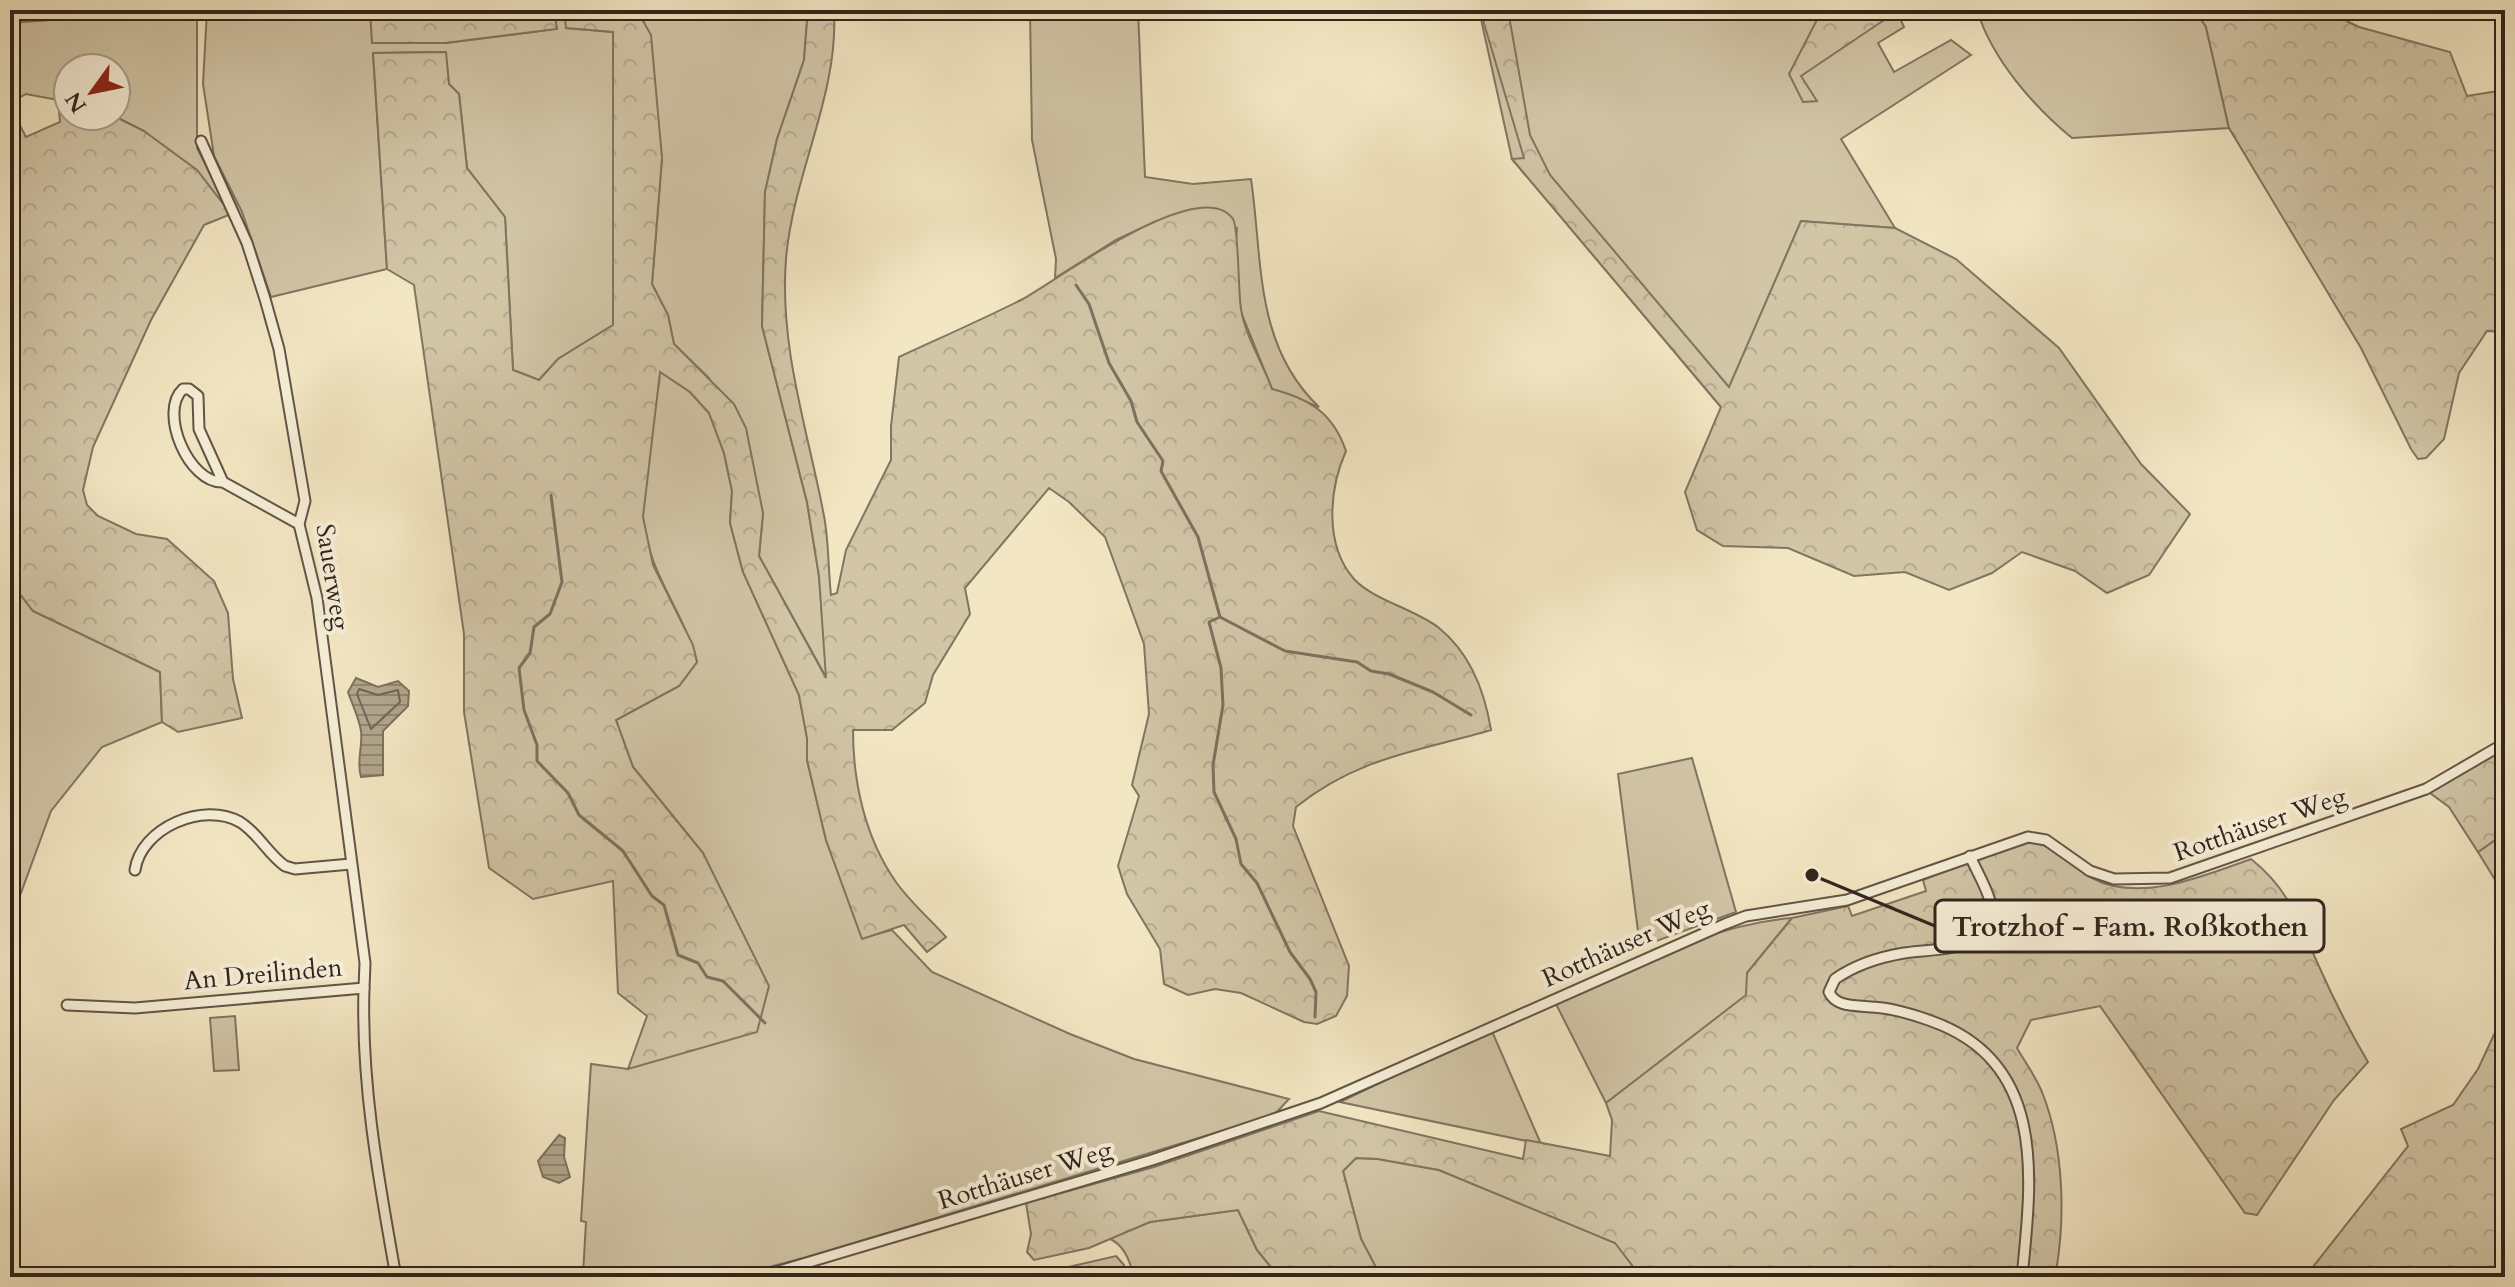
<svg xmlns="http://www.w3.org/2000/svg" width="2515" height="1287" viewBox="0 0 2515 1287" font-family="Cardo,serif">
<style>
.grass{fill:#d2c6a7;stroke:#827562;stroke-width:2}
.forest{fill:url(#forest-crowns);stroke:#827562;stroke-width:2}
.water{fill:url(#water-rules);stroke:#7e715f;stroke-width:2}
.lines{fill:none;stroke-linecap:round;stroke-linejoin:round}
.shore{stroke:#716454;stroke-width:2}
.stream{stroke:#7e715f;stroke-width:3}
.minor-casing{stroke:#625546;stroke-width:13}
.minor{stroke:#f7efd8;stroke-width:9}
.labels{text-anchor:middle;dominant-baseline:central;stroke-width:8;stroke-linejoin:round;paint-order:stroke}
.street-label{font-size:26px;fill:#31241d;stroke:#f7efd8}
.leader{fill:none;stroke:#31241d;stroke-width:3}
.callout-dot{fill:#31241d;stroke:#f7efd8;stroke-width:3}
.callout{fill:#f7efd8;stroke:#31241d;stroke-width:3}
.callout-label{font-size:28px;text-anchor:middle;font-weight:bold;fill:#31241d}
</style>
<defs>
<pattern id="forest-crowns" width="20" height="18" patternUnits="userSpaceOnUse" patternTransform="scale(2)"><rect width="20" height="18" fill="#d2c6a7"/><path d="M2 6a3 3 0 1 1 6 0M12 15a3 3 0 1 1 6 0" fill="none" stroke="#b5aa8f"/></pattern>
<pattern id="water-rules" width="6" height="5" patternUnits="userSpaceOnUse" patternTransform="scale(2)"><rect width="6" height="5" fill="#b1a58b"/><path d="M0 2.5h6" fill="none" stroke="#918671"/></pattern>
</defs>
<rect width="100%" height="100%" fill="#f3e7c3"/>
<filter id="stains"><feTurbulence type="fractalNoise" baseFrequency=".0025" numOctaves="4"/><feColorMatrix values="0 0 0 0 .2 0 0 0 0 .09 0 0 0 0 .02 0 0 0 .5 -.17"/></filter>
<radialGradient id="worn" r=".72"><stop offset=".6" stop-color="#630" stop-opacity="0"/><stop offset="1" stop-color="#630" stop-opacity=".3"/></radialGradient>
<g class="grass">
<polygon points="77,10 197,10 197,148 231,214 144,131 114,116 116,68 68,68 68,96 58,100 26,94 10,103 17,120 10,123 10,23 77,18"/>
<polygon points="207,10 370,10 373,43 445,43 556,29 554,10 564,10 567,28 613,32 613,325 558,359 539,380 513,370 505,217 467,168 459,94 449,84 445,52 373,53 387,269 271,297 242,212 214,156 203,84"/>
<polygon points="637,10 804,10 807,21 804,60 777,139 765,192 762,326 807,502 819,576 827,679 759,556 763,513 709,378 674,344 668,315 652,284 662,158 643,17"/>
<path d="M1030,10h108l7,167 48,7 58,-5c12,82 3,166 68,228l-47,-18 -31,-77 -6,-56 2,-28 -81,-7 -40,19 -61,38 1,-19 -24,-119z"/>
<polygon points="1479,10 1907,10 1899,16 1904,27 1878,43 1894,72 1951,40 1971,55 1841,139 1895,228 1801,221 1721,407 1512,159"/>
<path d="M1977,10h218l11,17 23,101 -157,10c-39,-32 -80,-79 -95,-128z"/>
<path d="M659,371l31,21 19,21 15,40 8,38 -2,32 13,49 56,123 8,43v22l19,80 36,98 30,-8 40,42 138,62 64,25 155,40 -15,16 -462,141 -74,19 -155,-1 3,-52 -5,-1 10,-157 37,5 96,-168 -21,-48 -70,-86 -17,-47 63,-34 18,-24c-13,-50 -49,-89 -54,-144 -2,-27 5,-83 10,-111 3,-14 8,-21 6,-36z"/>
<polygon points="10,581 33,611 160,672 162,722 102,747 51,811 10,923"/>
<polygon points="1692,758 1736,912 1640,947 1618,774"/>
<polygon points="2505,833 2505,896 2478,852"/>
<path d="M1792,918l-45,55v22l-141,108 -51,-101c76,-33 154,-78 237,-84z"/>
<polygon points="235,1016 239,1070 214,1071 210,1018"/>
<polygon points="1491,1029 1541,1144 1340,1102"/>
<polygon points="1356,1158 1378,1159 1439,1170 1616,1243 1641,1277 1381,1277 1361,1239 1343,1171"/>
<path d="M1238,1210l19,40 22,27h-145c-4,-16 -10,-33 -26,-39l42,-16z"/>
</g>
<g class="forest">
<polygon points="370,10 554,10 557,29 445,43 372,43"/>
<path d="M564,10h73l14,25 11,123 -10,126 16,31 6,29 60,60 12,24 17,85 -4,43 67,122 -7,-102 -12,-74 -45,-176 3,-134 12,-53 27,-79 3,-39 -3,-11h30c5,85 -41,164 -48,249 -7,88 22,172 38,257 5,26 4,53 7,79l6,-2 9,-43 45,-90v-34l8,-69c41,-19 82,-37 122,-57 33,-17 179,-128 212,-81 6,9 5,73 8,90 4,26 22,55 31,80 38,10 61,24 74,62 -17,38 -22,94 8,128 19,21 63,31 85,49 31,25 46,65 52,102 -75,22 -132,27 -195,77l-3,19 56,140 -2,30 -11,20 -19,8 -13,-2 -63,-29 -26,-4 -27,6 -24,-11 -4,-35 -33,-55 -9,-28 21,-70 -7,-11 17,-71 -5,-70 -39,-107 -36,-35 -20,-14 -84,100 5,26 -37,61 -8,28 -33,27h-39c0,52 12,108 43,152 14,20 34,37 50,55l-19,15 -23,-27 -42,14 -36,-99 -19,-80v-22l-8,-43 -56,-123 -13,-49 2,-32 -8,-38 -15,-40 -19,-21 -30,-20 -17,145 10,48 40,80 4,17 -18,24 -63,34 17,47 70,86 66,133 -12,46 -129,37 19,-53 -29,-23 -5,-112 -80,18 -44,-31 -25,-156v-78l-50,-349 -27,-16 -14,-216 73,-1 3,32 10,10 8,74 38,49 8,153 26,10 19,-21 55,-34v-293l-47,-4z"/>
<polygon points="1480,10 1508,10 1530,135 1550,175 1729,387 1801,221 1895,228 1956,259 2059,348 2141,464 2190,514 2149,575 2107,593 2075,571 2022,552 1992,573 1949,590 1905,572 1854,576 1788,548 1723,546 1697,530 1685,492 1721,407 1512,159 1524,158"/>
<polygon points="1822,10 1854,10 1860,18 1875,10 1907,10 1899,16 1896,12 1801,76 1817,101 1803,102 1789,74"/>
<polygon points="2195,10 2324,10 2359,27 2450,52 2467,96 2505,90 2505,119 2496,132 2505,137 2505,332 2487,331 2459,373 2444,439 2426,458 2418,459 2411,449 2361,348 2229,128 2206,27"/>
<polygon points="68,96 68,116 114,116 144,131 197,170 231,214 204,225 151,320 93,447 83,490 87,505 98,516 136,534 167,539 214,581 228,613 233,679 242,718 178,732 162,722 160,672 33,611 10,581 10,123 17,120 26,137 60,122 58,100"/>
<polygon points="2505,748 2505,833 2478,852 2449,807 2430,793"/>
<path d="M2034,842c23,6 38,25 58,36 48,26 114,-3 159,-19 38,30 47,61 66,103 15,34 32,68 51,100l-34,38 -77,115 -12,-2 -145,-207 -69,14 -14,28c8,14 19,29 25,44 22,55 24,127 13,185h-414l-26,-34 -176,-73 -61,-11 -22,-1 -13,13 18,68 20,38h-102l-22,-27 -19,-40 -88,12 -61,26 -55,12 -7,-8 4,-18 -5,-31 128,-36 165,-56 204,48 3,-19 84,16 2,-36 -6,-17 140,-108 1,-22 45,-55 56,-12 4,10 74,-25 -3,-11 78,-33z"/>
<polygon points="2505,1011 2505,1277 2305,1277 2408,1146 2401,1129 2453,1105 2478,1069"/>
<polygon points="1116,1256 1124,1265 1124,1277 1044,1277 1051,1271"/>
</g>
<g class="water">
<path d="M356,678l22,9 20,-6 11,10 -1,15 -25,25v44l-22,2c-5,-17 2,-28 0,-46 -2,-13 -9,-27 -13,-39z"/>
<polygon points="559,1135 565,1138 564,1157 570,1177 559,1183 543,1177 538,1161"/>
</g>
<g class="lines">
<polygon class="shore" points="359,689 378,695 398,690 400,702 371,729 357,694"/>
<g class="stream">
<polyline points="1076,285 1089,304 1109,363 1131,401 1137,422 1163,461 1161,471 1198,537 1220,617 1285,651 1357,662 1371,671 1389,674 1433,692 1471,715"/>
<polyline points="551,495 562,582 550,614 534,627 530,653 519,668 524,710 537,745 537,761 568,793 579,815 623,851 652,896 664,905 678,955 698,963 707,977 723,981 765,1023"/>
<polyline points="1220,617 1209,622 1221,668 1223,705 1213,765 1214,792 1236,839 1241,864 1257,883 1290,952 1310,979 1316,992 1315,1017"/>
</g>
<defs>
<g id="minor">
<polyline points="201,141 247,243 265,299 279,349 305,501 299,524 317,598 365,963 364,988"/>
<path d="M223,482l-24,-53 -1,-33 -9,-7h-6c-25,23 6,95 40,93l76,42"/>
<path d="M1970,856c6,14 16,30 20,45 15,52 -56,47 -86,52 -24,4 -49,12 -69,26l-6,13c7,16 28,13 43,15 21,1 40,7 59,14 116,41 101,156 91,256"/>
<path d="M135,870c6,-42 68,-69 105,-48 18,11 28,32 45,44l10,3 56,-5"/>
<path d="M67,1005l68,3 229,-20c-3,98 15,193 32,289"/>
<polyline points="759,1277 1152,1160 1321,1103 1725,924 1746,916 1847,900 2028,837 2046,840 2090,871 2114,879 2170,878 2426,789 2505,743"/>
</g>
</defs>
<use href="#minor" class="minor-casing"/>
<use href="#minor" class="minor"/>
</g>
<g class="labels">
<g class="street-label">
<text transform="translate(333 577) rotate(81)">Sauerweg</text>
<text transform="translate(2260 824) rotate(-19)">Rotthäuser Weg</text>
<text transform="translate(1626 943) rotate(-24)">Rotthäuser Weg</text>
<text transform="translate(263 974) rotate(-5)">An Dreilinden</text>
<text transform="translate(1025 1175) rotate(-17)">Rotthäuser Weg</text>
</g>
</g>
<path class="leader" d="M1812 875L1935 926"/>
<circle class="callout-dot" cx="1812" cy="875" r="8"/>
<rect class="callout" x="1935" y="900" width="389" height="52" rx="8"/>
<g class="callout-label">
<text x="2130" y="936">Trotzhof - Fam. Roßkothen</text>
</g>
<rect width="2515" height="1287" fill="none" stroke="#f3e7c3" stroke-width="40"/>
<rect x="12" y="12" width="2491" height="1263" fill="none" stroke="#31241d" stroke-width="4"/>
<rect x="20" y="20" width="2475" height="1247" fill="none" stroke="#31241d" stroke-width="2"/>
<g transform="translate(92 92) rotate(237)"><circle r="38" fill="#f7efd8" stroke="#a89e8d" stroke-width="2"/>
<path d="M0-6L14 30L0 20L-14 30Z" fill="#8f2418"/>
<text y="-12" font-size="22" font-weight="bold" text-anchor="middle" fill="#31241d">N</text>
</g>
<rect width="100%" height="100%" filter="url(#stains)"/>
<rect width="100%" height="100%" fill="url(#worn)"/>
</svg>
